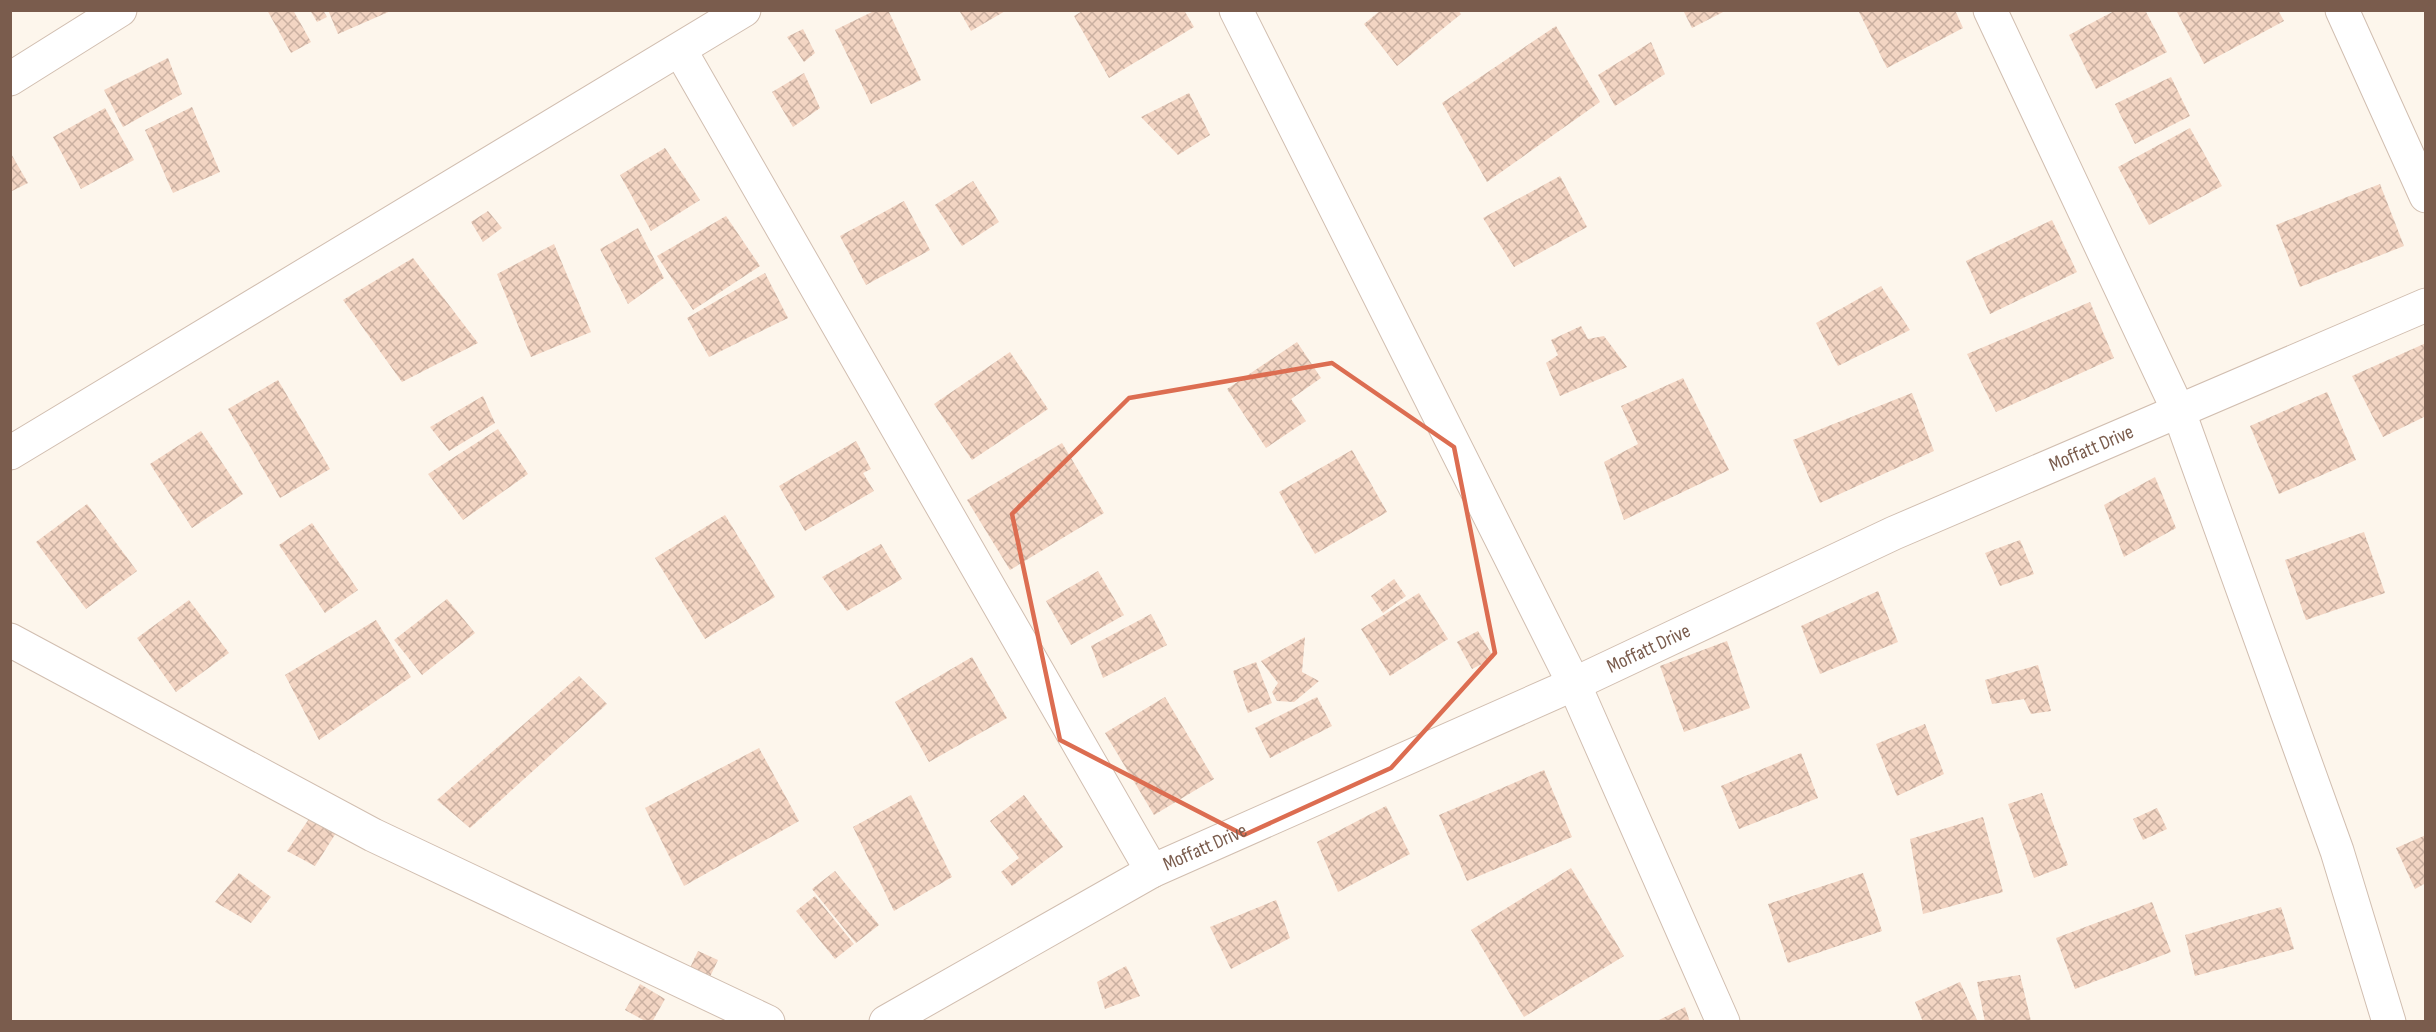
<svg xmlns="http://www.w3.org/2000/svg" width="2436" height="1032" viewBox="0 0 2436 1032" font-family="'Sofia Sans Condensed',sans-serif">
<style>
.building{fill:url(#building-cross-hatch)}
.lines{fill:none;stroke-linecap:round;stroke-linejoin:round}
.minor-casing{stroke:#d1beb0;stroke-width:35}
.minor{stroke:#fff;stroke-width:33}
.marked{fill:none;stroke:#dc6d51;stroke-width:4.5;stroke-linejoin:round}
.labels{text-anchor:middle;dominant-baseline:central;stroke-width:6;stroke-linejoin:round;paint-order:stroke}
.street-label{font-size:20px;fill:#7a5c4d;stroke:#fffaf3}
</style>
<defs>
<pattern id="building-cross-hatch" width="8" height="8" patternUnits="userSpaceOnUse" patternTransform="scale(1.5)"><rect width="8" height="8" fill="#f3d5c3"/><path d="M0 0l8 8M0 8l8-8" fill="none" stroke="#cab0a1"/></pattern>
</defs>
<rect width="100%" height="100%" fill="#fdf6ec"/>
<g class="building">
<polygon points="267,10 293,10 311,42 291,53"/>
<polygon points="310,10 323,10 327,17 317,22"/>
<polygon points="328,10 393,10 338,34"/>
<polygon points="876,10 888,10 921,80 871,104 835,30"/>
<polygon points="959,10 1007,10 971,31"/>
<polygon points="1084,10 1184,10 1194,27 1109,78 1074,16"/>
<polygon points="1381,10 1458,10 1461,14 1397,66 1364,24"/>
<polygon points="1683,10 1727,10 1692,28"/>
<polygon points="1858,10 1955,10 1963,28 1887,68"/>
<polygon points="2116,10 2145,10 2167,52 2096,89 2069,35"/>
<polygon points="2176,10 2278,10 2284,21 2204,64"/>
<polygon points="1556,26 1600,102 1487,182 1442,103"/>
<polygon points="803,29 815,53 804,62 787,37"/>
<polygon points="1651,42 1665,74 1615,106 1598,75"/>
<polygon points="168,58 182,94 123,127 104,90"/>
<polygon points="804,73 820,108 793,127 772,92"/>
<polygon points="2171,77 2190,116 2135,144 2115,104"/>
<polygon points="1189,93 1210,135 1178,155 1141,117"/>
<polygon points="192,107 220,172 173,193 145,130"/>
<polygon points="105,108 134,160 81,189 53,137"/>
<polygon points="2190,128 2222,186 2149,225 2118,167"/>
<polygon points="665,148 700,200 651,231 620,175"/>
<polygon points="10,152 28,183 10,192"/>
<polygon points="1560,176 1587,227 1514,267 1483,218"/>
<polygon points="973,181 999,222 962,246 935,205"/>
<polygon points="2380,184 2404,246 2300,287 2276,225"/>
<polygon points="904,201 930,250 866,285 840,236"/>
<polygon points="488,211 502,228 483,242 471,222"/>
<polygon points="726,216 760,266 693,310 657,256"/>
<polygon points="2052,220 2077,272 1990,314 1966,261"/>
<polygon points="638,228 664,278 628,304 600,249"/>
<polygon points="554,244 591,332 531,357 497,274"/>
<polygon points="413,258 478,343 402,382 343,300"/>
<polygon points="765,273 788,318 709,357 687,318"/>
<polygon points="1881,286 1910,330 1838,366 1816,323"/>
<polygon points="2090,302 2114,358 1996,412 1967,354"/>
<polygon points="1581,326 1588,339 1604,336 1627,367 1560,396 1546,363 1558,355 1551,340"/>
<polygon points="1297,342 1321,378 1291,399 1306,421 1266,448 1227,389"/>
<polygon points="2426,343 2426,416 2383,437 2352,376"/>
<polygon points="1010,352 1048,409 972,460 934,404"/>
<polygon points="1683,378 1729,470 1624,520 1604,462 1638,444 1621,406"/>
<polygon points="278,380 330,469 280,498 228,409"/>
<polygon points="2327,392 2356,460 2279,494 2250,426"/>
<polygon points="1912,393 1934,451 1820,503 1793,440"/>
<polygon points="483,396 495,423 449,451 430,427"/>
<polygon points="498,429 528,474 463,520 428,474"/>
<polygon points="201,431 243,494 192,528 150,464"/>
<polygon points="856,441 871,469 863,473 874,491 805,531 779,486"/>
<polygon points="1062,443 1104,513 1010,570 967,500"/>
<polygon points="1352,450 1387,512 1315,554 1279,492"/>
<polygon points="2155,477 2176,528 2124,557 2104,505"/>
<polygon points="87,504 137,571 86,609 36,542"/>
<polygon points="725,515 775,597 705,639 655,558"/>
<polygon points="312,523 358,590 325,613 279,545"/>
<polygon points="2364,532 2385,593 2306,620 2285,560"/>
<polygon points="2020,540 2034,574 2000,586 1985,553"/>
<polygon points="881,544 902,579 847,611 822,577"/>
<polygon points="1098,571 1124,615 1071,645 1046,601"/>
<polygon points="1394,579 1406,596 1383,613 1371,596"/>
<polygon points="1878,591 1898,642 1820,674 1801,626"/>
<polygon points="1419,593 1448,639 1390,676 1361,629"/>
<polygon points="447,599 475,633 422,675 394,640"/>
<polygon points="189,600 229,653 176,692 137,638"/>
<polygon points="1151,614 1167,645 1103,678 1091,646"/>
<polygon points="376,620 411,677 319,740 285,675"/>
<polygon points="1478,631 1494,658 1472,669 1457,642"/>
<polygon points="1305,637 1302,672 1319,681 1294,702 1277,701 1272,692 1278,683 1261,661"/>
<polygon points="1727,641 1750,708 1684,732 1660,666"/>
<polygon points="972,657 1007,718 929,762 895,702"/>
<polygon points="1256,662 1272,703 1248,713 1233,671"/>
<polygon points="2038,665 2051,711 2031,714 2024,699 1992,704 1985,680"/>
<polygon points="579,676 607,704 470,828 437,800"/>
<polygon points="1165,697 1214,779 1154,815 1105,733"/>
<polygon points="1317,697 1332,726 1270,758 1255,728"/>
<polygon points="1925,724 1944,774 1897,796 1876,744"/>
<polygon points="759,748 799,821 684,886 645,808"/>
<polygon points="1801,753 1818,798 1739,829 1721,786"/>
<polygon points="1544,770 1572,837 1467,881 1439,815"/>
<polygon points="2042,793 2068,865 2034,878 2008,804"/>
<polygon points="911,795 952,877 894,911 853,827"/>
<polygon points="1024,795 1063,847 1012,886 1001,872 1019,858 990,821"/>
<polygon points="1386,806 1410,854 1338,892 1317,842"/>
<polygon points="2157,808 2167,829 2143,840 2133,819"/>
<polygon points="311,816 336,833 315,866 287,851"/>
<polygon points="1983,817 2003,892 1923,914 1910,839"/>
<polygon points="2426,835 2426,883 2415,889 2396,848"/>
<polygon points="1571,868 1624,956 1524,1017 1471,930"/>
<polygon points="835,871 879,925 856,943 812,889"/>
<polygon points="239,873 271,897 251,923 215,902"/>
<polygon points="1863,873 1882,931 1788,963 1768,904"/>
<polygon points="815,896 854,944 835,959 796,911"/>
<polygon points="1276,900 1290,938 1231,969 1210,927"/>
<polygon points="2152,902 2171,952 2075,989 2056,938"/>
<polygon points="2281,907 2294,949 2195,976 2185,935"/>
<polygon points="698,951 718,960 707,983 687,974"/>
<polygon points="1126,966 1140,996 1105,1009 1097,982"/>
<polygon points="2020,975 2031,1021 1985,1022 1977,982"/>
<polygon points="1960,982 1978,1022 1923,1022 1915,1002"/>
<polygon points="640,984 665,999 652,1022 647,1022 625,1010"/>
<polygon points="1685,1007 1690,1022 1655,1022"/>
</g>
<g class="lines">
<defs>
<g id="minor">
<polyline points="1236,10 1574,684 1723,1022"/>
<polyline points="1990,10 2179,412 2337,851 2389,1022"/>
<polyline points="2342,10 2426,196"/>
<polyline points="680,50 1152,871"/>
<polyline points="10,79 120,10"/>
<polyline points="10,453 744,10"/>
<polyline points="10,640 373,835 768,1022"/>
<path id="s1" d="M886,1022l266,-151 422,-187 320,-151 532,-228"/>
</g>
</defs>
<use href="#minor" class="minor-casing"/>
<use href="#minor" class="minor"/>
</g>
<path class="marked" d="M1332,363l122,84 41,206 -104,115 -147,67 -184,-95 -48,-226 117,-116z"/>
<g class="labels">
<g class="street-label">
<text stroke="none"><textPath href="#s1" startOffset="1336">Moffatt Drive</textPath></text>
<text stroke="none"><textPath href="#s1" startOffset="850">Moffatt Drive</textPath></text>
<text stroke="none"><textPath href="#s1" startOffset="364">Moffatt Drive</textPath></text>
</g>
</g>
<rect width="2436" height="1032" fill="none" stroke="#7a5c4d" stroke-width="24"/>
</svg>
